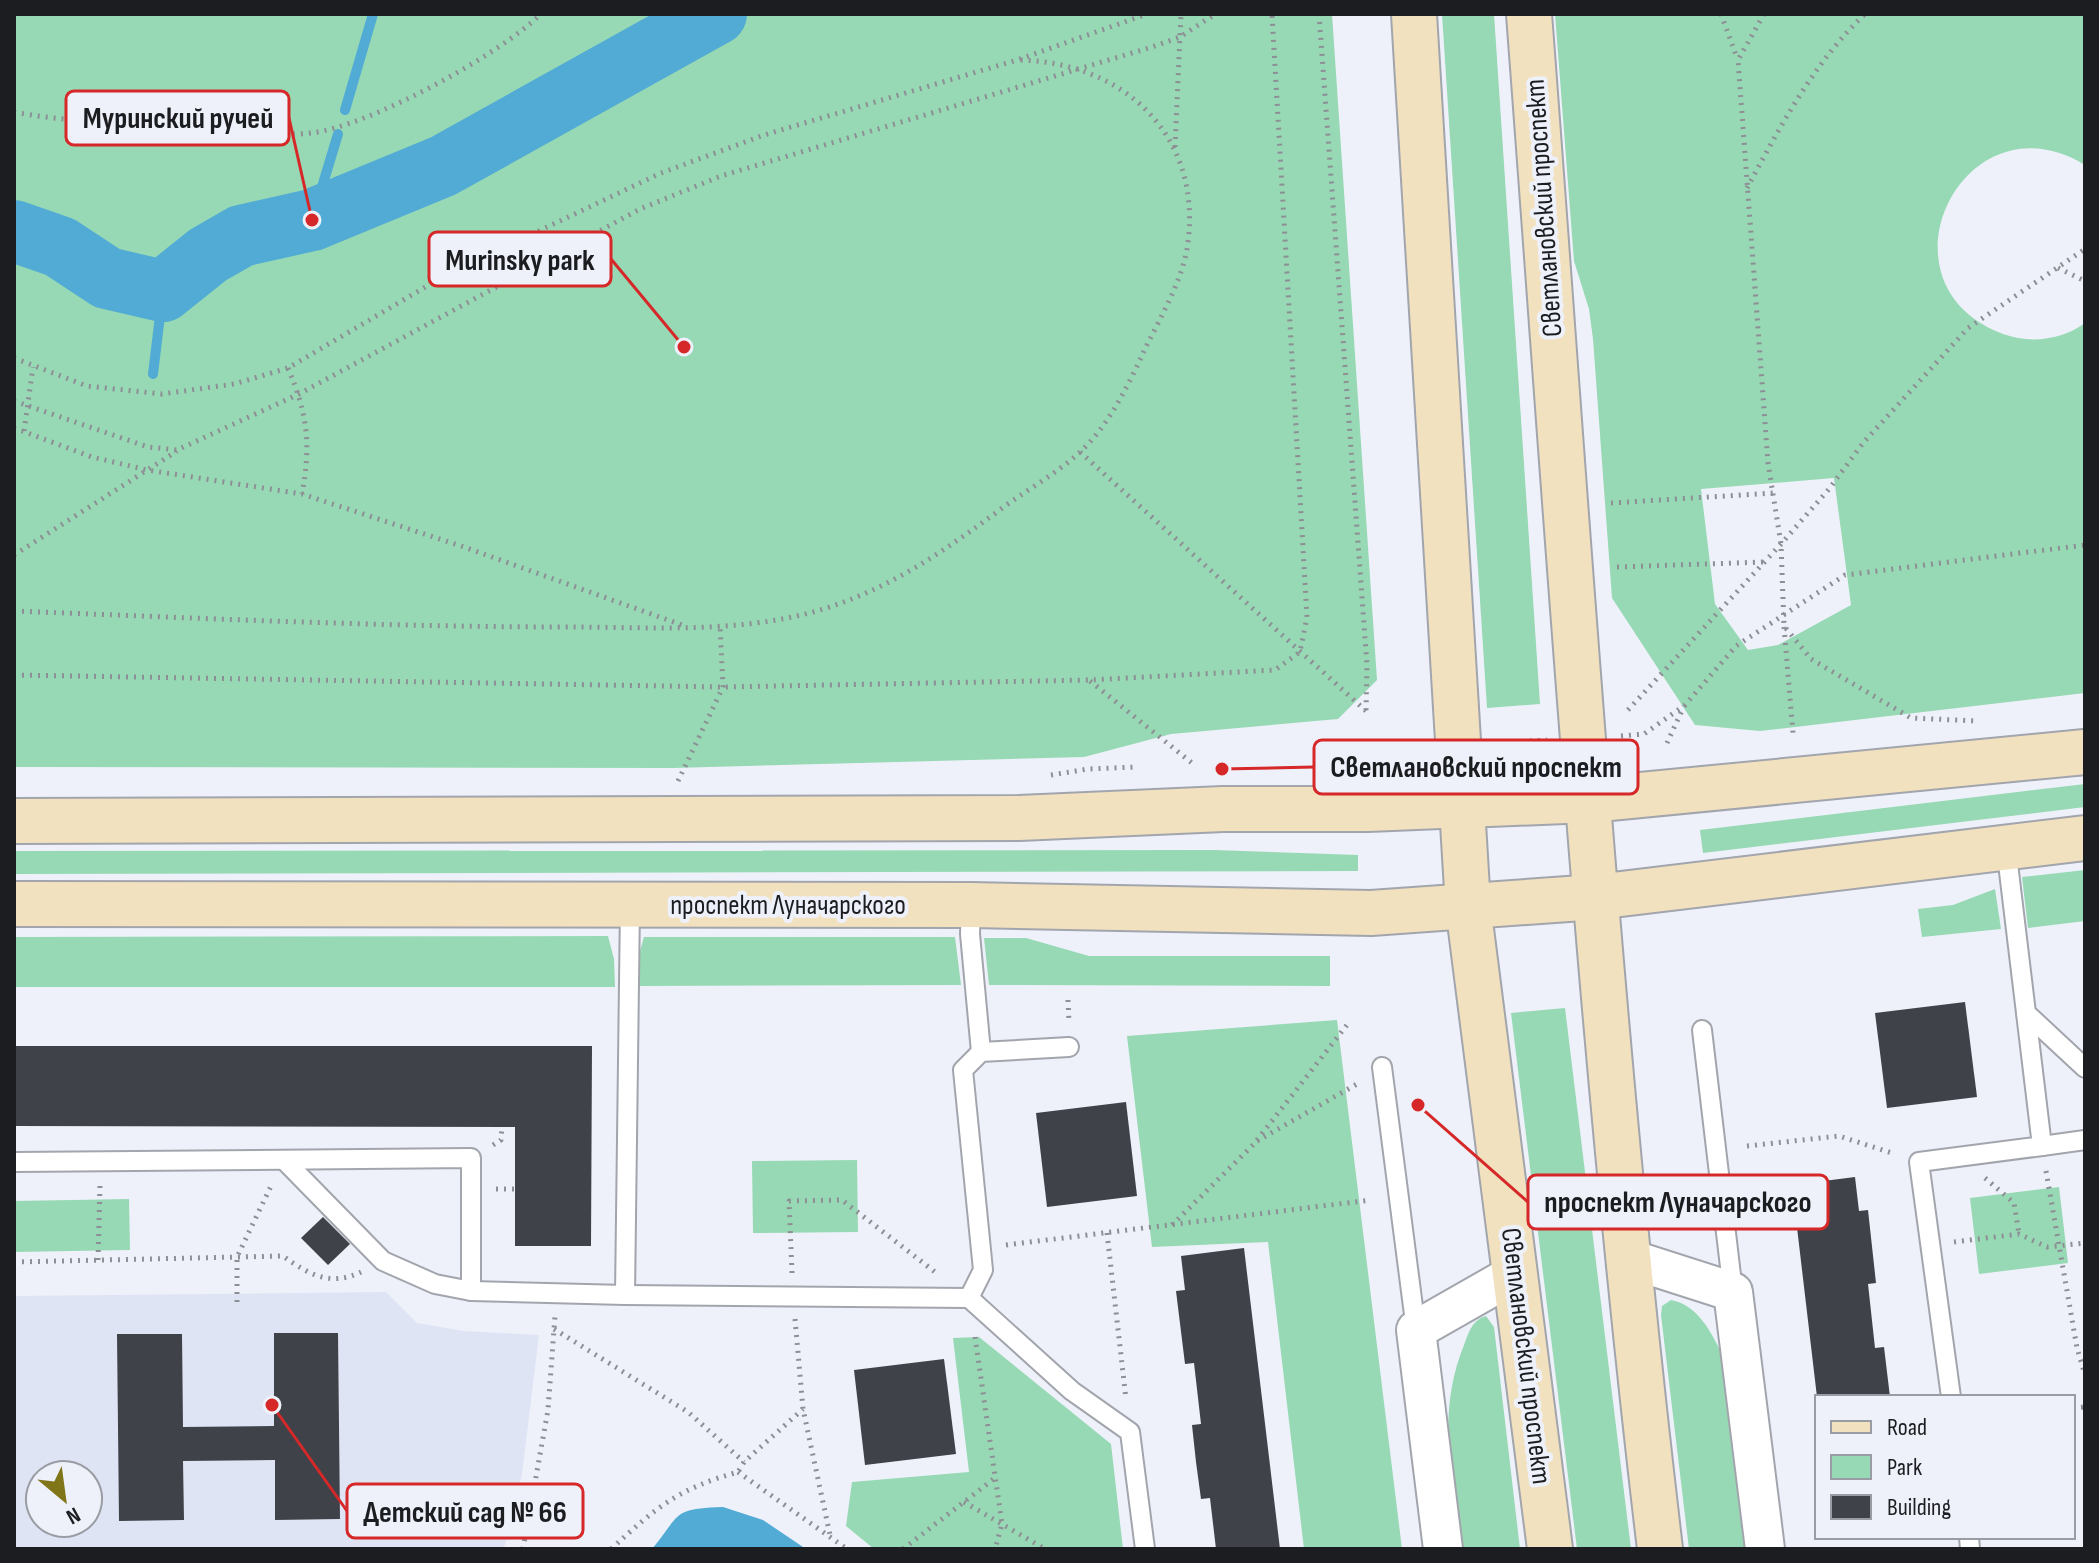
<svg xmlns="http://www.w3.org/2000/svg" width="2099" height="1563" viewBox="0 0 2099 1563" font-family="'Sofia Sans Condensed',sans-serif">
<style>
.built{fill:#dfe4f4;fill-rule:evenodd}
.green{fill:#97d9b4;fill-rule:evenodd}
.water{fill:#51abd4}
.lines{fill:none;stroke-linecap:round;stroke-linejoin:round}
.stream{stroke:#51abd4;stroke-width:10}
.river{stroke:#51abd4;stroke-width:62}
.building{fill:#404249}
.service-casing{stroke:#a3a5ad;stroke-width:22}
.minor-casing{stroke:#a3a5ad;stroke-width:42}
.secondary-casing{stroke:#a3a5ad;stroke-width:48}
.path{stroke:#8d8f95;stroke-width:5;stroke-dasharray:2 6;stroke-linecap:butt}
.service{stroke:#fff;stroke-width:18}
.minor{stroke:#fff;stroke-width:38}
.secondary{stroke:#f1e1bf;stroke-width:44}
.labels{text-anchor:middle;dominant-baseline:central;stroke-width:8;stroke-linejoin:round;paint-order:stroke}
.street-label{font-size:28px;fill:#1c1d20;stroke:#eef1fa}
.leader{fill:none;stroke:#d62828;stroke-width:3}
.callout-dot{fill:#d62828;stroke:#eef1fa;stroke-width:3}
.callout{fill:#eef1fa;stroke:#d62828;stroke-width:3}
.callout-label{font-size:30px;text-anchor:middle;font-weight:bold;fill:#1c1d20}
</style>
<rect width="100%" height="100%" fill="#eef1fa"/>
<path class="built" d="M386,1292l31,31 46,8 76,4 -17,139 -17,71 -4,4h-487v-253zM40,1475h48v48h-48z"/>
<g class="green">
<polygon points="14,14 1332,14 1377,680 1338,719 1171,734 1084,757 673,768 14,767"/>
<polygon points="1442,14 1494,14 1540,704 1487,708"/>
<path d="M1555,14h530v151c-121,-74 -216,119 -82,169 27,10 59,6 82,-11v370l-325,38 -65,-6 -83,-127 -19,-259 -4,-30 -15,-48zM1834,478l17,127 -73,40 -30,5 -33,-46 -14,-115z"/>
<polygon points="2085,784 2085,807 1703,853 1700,830"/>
<polygon points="1214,850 1358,855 1358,871 14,874 14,851"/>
<polygon points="2085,870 2085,921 2028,928 2022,877"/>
<polygon points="1995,889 2001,929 1922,937 1918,909 1953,905"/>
<polygon points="608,936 614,959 615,987 14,987 14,937"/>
<polygon points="644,937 955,937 961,985 638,986 638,958"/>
<polygon points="984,938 1026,938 1089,956 1330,956 1330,986 989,985"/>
<polygon points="1565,1008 1631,1549 1577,1549 1511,1013"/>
<polygon points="1337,1020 1402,1549 1304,1549 1268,1242 1152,1247 1127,1036"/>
<polygon points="857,1160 858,1232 753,1233 752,1161"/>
<polygon points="2059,1187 2068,1263 1979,1274 1970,1198"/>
<polygon points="129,1199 130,1250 14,1252 14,1201"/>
<path d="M1671,1300c27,5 40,32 51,54l24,195h-57l-28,-234 1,-9z"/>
<path d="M1486,1316l8,11 26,222h-59c-9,-72 -25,-135 3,-204 5,-13 8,-25 22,-29z"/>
<polygon points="979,1337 1111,1444 1123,1549 874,1549 846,1526 852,1482 969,1472 953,1338"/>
</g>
<path class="water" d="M723,1507l40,13 43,29h-154c30,-36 19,-40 71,-42z"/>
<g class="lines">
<g class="stream">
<polyline points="345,110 373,14"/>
<polyline points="312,220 338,134"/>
<polyline points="153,374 163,291"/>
</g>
<polyline class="river" points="14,231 60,247 107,278 163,291 208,255 241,236 312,220 443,166 716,14"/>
</g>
<g class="building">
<polygon points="1965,1002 1977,1097 1887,1108 1875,1013"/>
<polygon points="14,1046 592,1046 591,1246 515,1246 515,1127 14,1126"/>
<polygon points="1126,1102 1137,1196 1047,1207 1036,1113"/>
<polygon points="1855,1177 1859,1211 1868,1210 1876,1283 1868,1284 1875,1348 1884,1347 1890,1397 1817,1397 1792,1185"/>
<polygon points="323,1217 350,1244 328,1265 301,1238"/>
<polygon points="1244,1248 1280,1549 1216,1549 1210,1498 1201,1499 1196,1462 1192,1425 1201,1424 1194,1363 1185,1364 1176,1291 1185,1290 1181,1256"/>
<polygon points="274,1333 338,1333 340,1519 275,1520 275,1460 183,1461 184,1520 119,1521 117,1334 182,1334 183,1427 274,1426"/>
<polygon points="944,1359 956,1454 865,1465 854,1370"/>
</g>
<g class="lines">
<defs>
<g id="service">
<polyline points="2006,847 2026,1013 2085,1068"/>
<polyline points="971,905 970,934 981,1052"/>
<polyline points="1702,1030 1733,1292"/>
<polyline points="1382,1067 1416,1330"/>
<polyline points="2042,1146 2085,1140"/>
<polyline points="284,1160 383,1261 435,1284 471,1291 625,1295 630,905"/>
<polyline points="14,1162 471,1158 471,1291"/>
<polyline points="625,1295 969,1298 983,1270 963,1070 981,1052 1069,1047"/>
<polyline points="969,1298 1072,1391 1130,1432 1145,1549"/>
<polyline points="1951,1397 1919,1162 2042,1146 2026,1013"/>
<polyline points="1969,1537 1970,1549"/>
</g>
<g id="minor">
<polyline points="1627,1258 1733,1292 1765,1549"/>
<polyline points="1443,1549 1416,1330 1516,1273"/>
</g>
<g id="secondary">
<polyline points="1414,14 1468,906 1550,1549"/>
<path d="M1529,14c39,512 70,1025 131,1535"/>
<polyline points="14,821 1019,818 1223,809 1368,809 1589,800 2085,752"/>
<polyline points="14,904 971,905 1371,913 1596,897 2085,838"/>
</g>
</defs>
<use href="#service" class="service-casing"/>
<use href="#minor" class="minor-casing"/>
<use href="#secondary" class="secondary-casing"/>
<g class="path">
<polyline points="1319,14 1367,665 1366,711"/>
<polyline points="1721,14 1737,58"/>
<polyline points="1764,14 1738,60 1768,463 1781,544 1784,626 1811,659 1911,718 1977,721"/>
<path d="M14,112c69,13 131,10 200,14 31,2 66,11 97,7 59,-7 188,-78 230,-119"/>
<polyline points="1175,147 1181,14"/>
<path d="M1747,188c33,-61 67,-126 118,-174"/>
<polyline points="2058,268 2085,281"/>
<polyline points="14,358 87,386 162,394 234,384 288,368 444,276 661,173 764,135 1017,60 1147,14"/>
<path d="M288,368c20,47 23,77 14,126"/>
<polyline points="14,401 148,447 177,450 299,394 640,209 721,176 1152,47 1180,37 1215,14"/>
<polyline points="14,428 92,457 147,470 302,494 464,547 682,625"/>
<polyline points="24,431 33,367"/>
<polyline points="1080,452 1366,711"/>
<polyline points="1611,503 1774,493"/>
<polyline points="14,555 177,451"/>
<polyline points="1617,567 1764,562"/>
<path d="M14,611c184,7 368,16 552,16 83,0 173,7 254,-17 76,-23 129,-63 192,-109 22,-15 47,-30 67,-48 29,-26 50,-69 66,-104 16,-33 38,-69 43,-106 14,-110 -67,-182 -171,-183"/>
<polyline points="1784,627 1793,733"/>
<polyline points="14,675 723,687 1089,680 1275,670 1300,652 1307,617 1272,14"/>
<polyline points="1090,681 1192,763"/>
<polyline points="1628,710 1781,544 1829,489 1863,443 1968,328 2085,249"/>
<polyline points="1621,736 1644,734 1685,705 1736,646 1845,575 2085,545"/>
<polyline points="1498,743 1547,740"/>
<polyline points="1667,743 1684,706"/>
<polyline points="1405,749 1420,748"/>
<polyline points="1051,775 1088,769 1138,767"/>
<polyline points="678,781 723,687 720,625"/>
<polyline points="1068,1000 1069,1022"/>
<polyline points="1257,1141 1357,1084"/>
<polyline points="493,1145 501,1140 502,1127"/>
<polyline points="1747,1146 1839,1136 1895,1154"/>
<polyline points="2046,1171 2077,1348 2085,1375"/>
<polyline points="1985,1178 2014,1203 2019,1234"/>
<polyline points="496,1189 515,1189"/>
<polyline points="1172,1225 1254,1144 1350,1021"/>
<polyline points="1107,1233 1126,1399"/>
<polyline points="1954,1242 2019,1234 2047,1247 2085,1243"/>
<polyline points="1006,1245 1371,1200"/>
<polyline points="98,1260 100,1185"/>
<path d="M14,1262l269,-6c25,18 47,31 78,16"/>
<polyline points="792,1273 789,1201 842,1200 935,1272"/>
<polyline points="237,1302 237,1257 271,1186"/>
<polyline points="795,1319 803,1409 830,1535"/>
<polyline points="554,1329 688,1412 744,1462"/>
<polyline points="975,1337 1002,1524 995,1549"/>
<polyline points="2073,1408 2085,1407"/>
<polyline points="738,1472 847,1549"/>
<polyline points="964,1502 1045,1549"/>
<polyline points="523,1549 548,1410 555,1316"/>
<path d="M611,1549c46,-42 66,-60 127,-77l6,-10 59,-53"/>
<polyline points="903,1549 995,1478"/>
</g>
<use href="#service" class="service"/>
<use href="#minor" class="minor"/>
<use href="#secondary" class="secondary"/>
</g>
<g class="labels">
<g class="street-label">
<text transform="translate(1544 208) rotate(-94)">Светлановский проспект</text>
<text x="788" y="905">проспект Луначарского</text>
<text transform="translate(1526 1356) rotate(83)">Светлановский проспект</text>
</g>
</g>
<path class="leader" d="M312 220L289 118M684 347L611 259M1222 769L1314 767M1418 1105L1528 1202M272 1405L347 1511"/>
<g class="callout-dot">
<circle cx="312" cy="220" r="8"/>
<circle cx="684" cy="347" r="8"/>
<circle cx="1222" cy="769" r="8"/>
<circle cx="1418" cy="1105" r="8"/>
<circle cx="272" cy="1405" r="8"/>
</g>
<g class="callout">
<rect x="66" y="91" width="223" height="54" rx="8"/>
<rect x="429" y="232" width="182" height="54" rx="8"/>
<rect x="1314" y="740" width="324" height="54" rx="8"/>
<rect x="1528" y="1175" width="300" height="54" rx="8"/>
<rect x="347" y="1484" width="236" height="54" rx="8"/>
</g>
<g class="callout-label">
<text x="178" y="128">Муринский ручей</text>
<text x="520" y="270">Murinsky park</text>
<text x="1476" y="777">Светлановский проспект</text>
<text x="1678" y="1212">проспект Луначарского</text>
<text x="465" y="1522">Детский сад № 66</text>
</g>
<rect width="2099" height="1563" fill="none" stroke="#1c1d20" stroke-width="32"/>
<rect x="1815" y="1395" width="260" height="144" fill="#eef1fa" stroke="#9a9ca3" stroke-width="2"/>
<rect x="1831" y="1421" width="40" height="12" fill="#f1e1bf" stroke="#9a9ca3" stroke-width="2"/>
<text x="1887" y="1435" font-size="24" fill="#1c1d20">Road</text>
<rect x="1831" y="1455" width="40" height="24" fill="#97d9b4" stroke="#9a9ca3" stroke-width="2"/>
<text x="1887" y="1475" font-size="24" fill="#1c1d20">Park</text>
<rect x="1831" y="1495" width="40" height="24" fill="#404249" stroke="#9a9ca3" stroke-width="2"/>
<text x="1887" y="1515" font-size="24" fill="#1c1d20">Building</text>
<g transform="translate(64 1499) rotate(151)"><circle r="38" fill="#eef1fa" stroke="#9a9ca3" stroke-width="2"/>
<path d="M0-6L14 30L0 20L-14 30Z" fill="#807619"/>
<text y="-12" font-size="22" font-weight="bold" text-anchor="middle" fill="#1c1d20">N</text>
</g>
</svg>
